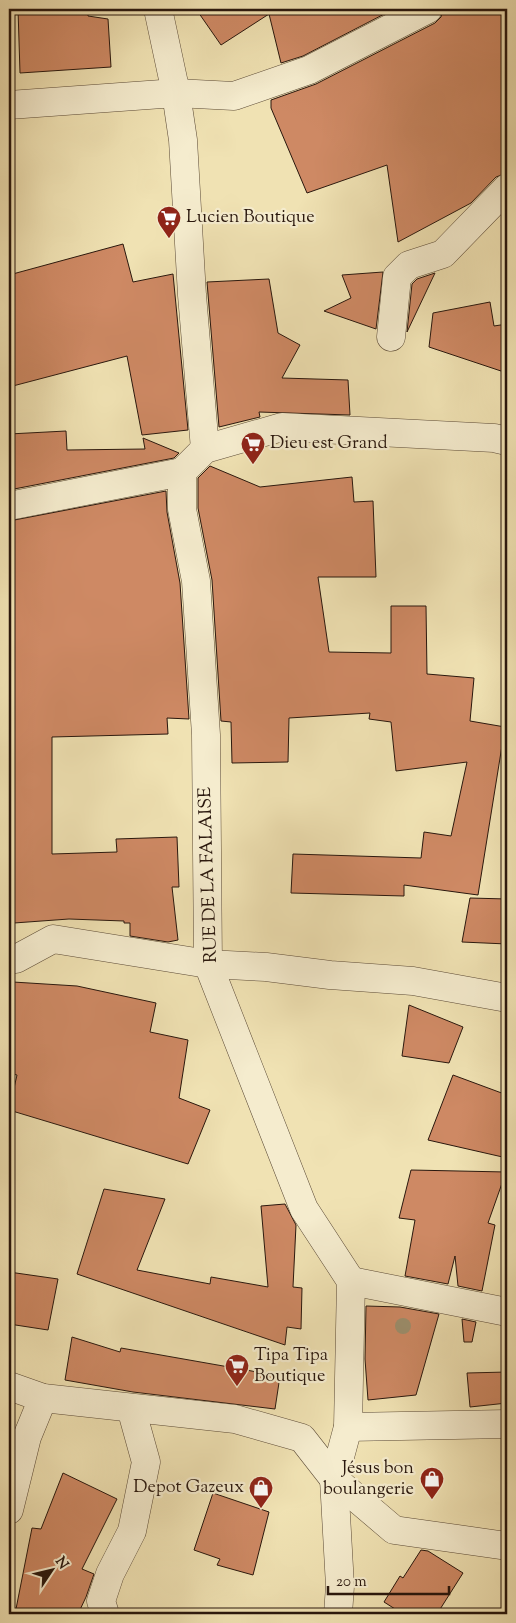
<svg xmlns="http://www.w3.org/2000/svg" width="516" height="1623" viewBox="0 0 516 1623" font-family="'Sorts Mill Goudy',serif">
<style>
.building{fill:#ce8964;stroke:#29170d}
.lines{fill:none;stroke-linecap:round;stroke-linejoin:round}
.street-casing{stroke:#5b4a36;stroke-width:29}
.street{stroke:#f5ecce;stroke-width:28}
.tree{fill:#9c8e6c}
.labels{text-anchor:middle;dominant-baseline:central;stroke-width:4.5;stroke-linejoin:round;paint-order:stroke}
.poi-label{font-size:18px;fill:#29170d;stroke:#f5ecce;text-anchor:start}
.street-label{font-size:18px;fill:#29170d;stroke:#f5ecce}
</style>
<rect width="100%" height="100%" fill="#f0e2b3"/>
<filter id="stains"><feTurbulence type="fractalNoise" baseFrequency=".004" numOctaves="4"/><feColorMatrix values="0 0 0 0 .2 0 0 0 0 .09 0 0 0 0 .02 0 0 0 .5 -.17"/></filter>
<radialGradient id="worn" r=".72"><stop offset=".6" stop-color="#630" stop-opacity="0"/><stop offset="1" stop-color="#630" stop-opacity=".3"/></radialGradient>
<g class="building">
<polygon points="18,9 88,9 88,16 108,19 111,67 20,73"/>
<polygon points="196,9 394,9 303,56 281,63 269,14 221,45"/>
<polygon points="443,9 507,9 507,173 496,177 471,203 398,242 387,165 307,193 271,108 271,100 316,84 435,23 441,17"/>
<polygon points="123,244 133,282 173,274 188,430 142,435 127,356 9,387 9,275"/>
<polygon points="383,272 376,329 324,311 351,298 342,275"/>
<polygon points="435,273 407,332 412,284 417,279"/>
<polygon points="269,279 278,333 300,345 282,378 348,380 350,415 259,412 260,417 219,427 207,282"/>
<polygon points="490,302 494,326 507,324 507,373 429,347 433,313"/>
<polygon points="66,431 67,450 145,449 143,438 179,453 174,458 9,490 9,434"/>
<polygon points="210,466 260,487 352,477 354,502 373,501 376,577 318,577 329,652 391,653 391,606 426,606 427,674 474,678 470,721 505,727 478,895 404,885 404,896 291,893 293,854 421,858 424,832 451,836 467,762 396,771 391,722 369,719 370,713 289,718 288,762 232,763 231,722 221,721 212,580 198,508 198,478"/>
<polygon points="166,491 167,512 180,583 189,719 167,718 168,734 52,737 52,854 117,852 116,839 177,837 179,887 172,887 178,940 168,942 130,936 130,923 124,923 124,921 69,919 14,923 12,892 9,892 9,521"/>
<polygon points="470,898 507,899 507,944 462,942"/>
<polygon points="13,982 77,986 156,1003 150,1032 188,1040 179,1098 210,1110 188,1164 9,1110 17,1075 9,1073"/>
<polygon points="409,1005 463,1027 449,1063 402,1056"/>
<polygon points="453,1075 507,1095 507,1158 428,1140"/>
<polygon points="411,1170 506,1172 488,1223 495,1225 482,1291 458,1286 455,1256 448,1284 405,1276 415,1220 399,1218"/>
<polygon points="104,1189 165,1199 137,1270 210,1284 211,1277 268,1287 261,1206 285,1204 296,1225 293,1287 302,1288 301,1329 287,1327 285,1345 77,1274"/>
<polygon points="9,1272 58,1279 48,1330 9,1324"/>
<polygon points="366,1306 400,1307 439,1314 416,1395 368,1400 365,1359"/>
<polygon points="462,1319 476,1322 472,1342 464,1342"/>
<polygon points="72,1337 120,1352 121,1348 280,1376 275,1409 133,1392 65,1380"/>
<polygon points="507,1372 507,1403 470,1407 467,1373"/>
<polygon points="63,1473 117,1499 82,1569 94,1574 86,1597 78,1614 15,1614 32,1528 41,1529"/>
<polygon points="213,1493 269,1512 253,1575 217,1565 220,1559 194,1550"/>
<polygon points="421,1550 428,1551 463,1573 437,1614 403,1614 384,1602 400,1576 403,1578"/>
</g>
<g class="lines">
<defs>
<g id="street">
<polyline points="158,9 176,93 183,140 192,295 205,449"/>
<polyline points="9,105 176,93 234,96 309,70 428,9"/>
<polyline points="391,337 397,277 409,265 443,254 507,188"/>
<polyline points="9,506 182,472"/>
<polyline points="9,959 16,959 53,939 208,964 266,967 330,975 413,981 507,998"/>
<polyline points="351,1281 507,1312"/>
<polyline points="9,1386 43,1398 235,1419 302,1438 334,1479 394,1530 507,1546"/>
<polyline points="348,1427 507,1424"/>
<polyline points="9,1510 27,1437 43,1398"/>
<polyline points="105,1614 101,1601 110,1574 132,1531 146,1462 131,1408"/>
<polyline points="338,1614 340,1586 334,1479 348,1427 351,1281 304,1209 208,964 206,735 196,581 182,509 182,472 205,449 282,427 494,438 507,441"/>
</g>
</defs>
<use href="#street" class="street-casing"/>
<use href="#street" class="street"/>
</g>
<circle class="tree" cx="403" cy="1326" r="8"/>
<defs>
<symbol id="supermarket-pin" viewBox="-11 -11 22 30"><path d="M0 17L-7.5 6A9.5 9.5 0 1 1 7.5 6Z" fill="#8f2418" stroke="#f5ecce"/><path d="M-6-5.5h2.5l.6 2H6L4.5 2H-2.5L-4.4-4H-6ZM-1.5 3.2a1.3 1.3 0 1 0 .1 0ZM3 3.2a1.3 1.3 0 1 0 .1 0Z" fill="#fff"/></symbol>
<symbol id="shop-pin" viewBox="-11 -11 22 30"><path d="M0 17L-7.5 6A9.5 9.5 0 1 1 7.5 6Z" fill="#8f2418" stroke="#f5ecce"/><path d="M-5-2.5h2.3a2.7 3.5 0 0 1 5.4 0H5L5.5 6h-11ZM-1.5-2.5h3a1.5 2.3 0 0 0-3 0Z" fill="#fff"/></symbol>
</defs>
<g fill-rule="evenodd">
<use href="#supermarket-pin" x="155" y="204" width="28" height="38"/>
<use href="#supermarket-pin" x="239" y="430" width="28" height="38"/>
<use href="#supermarket-pin" x="223" y="1352" width="28" height="38"/>
<use href="#shop-pin" x="418" y="1465" width="28" height="38"/>
<use href="#shop-pin" x="247" y="1474" width="28" height="38"/>
</g>
<g class="labels">
<g class="poi-label">
<text x="186" y="218">Lucien Boutique</text>
<text x="270" y="444">Dieu est Grand</text>
<text x="254" y="1356">Tipa Tipa<tspan x="254" dy="21">Boutique</tspan></text>
<text x="414" y="1469" text-anchor="end">Jésus bon<tspan x="414" dy="21">boulangerie</tspan></text>
<text x="244" y="1488" text-anchor="end">Depot Gazeux</text>
</g>
<g class="street-label">
<text transform="translate(209 875) rotate(-92)">RUE DE LA FALAISE</text>
</g>
</g>
<rect width="516" height="1623" fill="none" stroke="#f0e2b3" stroke-width="30"/>
<rect x="10" y="10" width="496" height="1603" fill="none" stroke="#29170d" stroke-width="2.5"/>
<rect x="15" y="15" width="486" height="1593" fill="none" stroke="#29170d"/>
<g transform="translate(52 1570) rotate(55)" stroke="#f5ecce" stroke-width="4" paint-order="stroke">
<path d="M0-4L9 19L0 12L-9 19Z" fill="#29170d"/>
<text y="-8" font-size="14" font-weight="bold" text-anchor="middle" fill="#29170d">N</text>
</g>
<path d="M328 1586v8h121v-8" fill="none" stroke="#29170d" stroke-width="2.5"/>
<text x="336" y="1586" font-size="15" fill="#29170d" stroke="#f5ecce" stroke-width="4" paint-order="stroke">20 m</text>
<rect width="100%" height="100%" filter="url(#stains)"/>
<rect width="100%" height="100%" fill="url(#worn)"/>
</svg>
